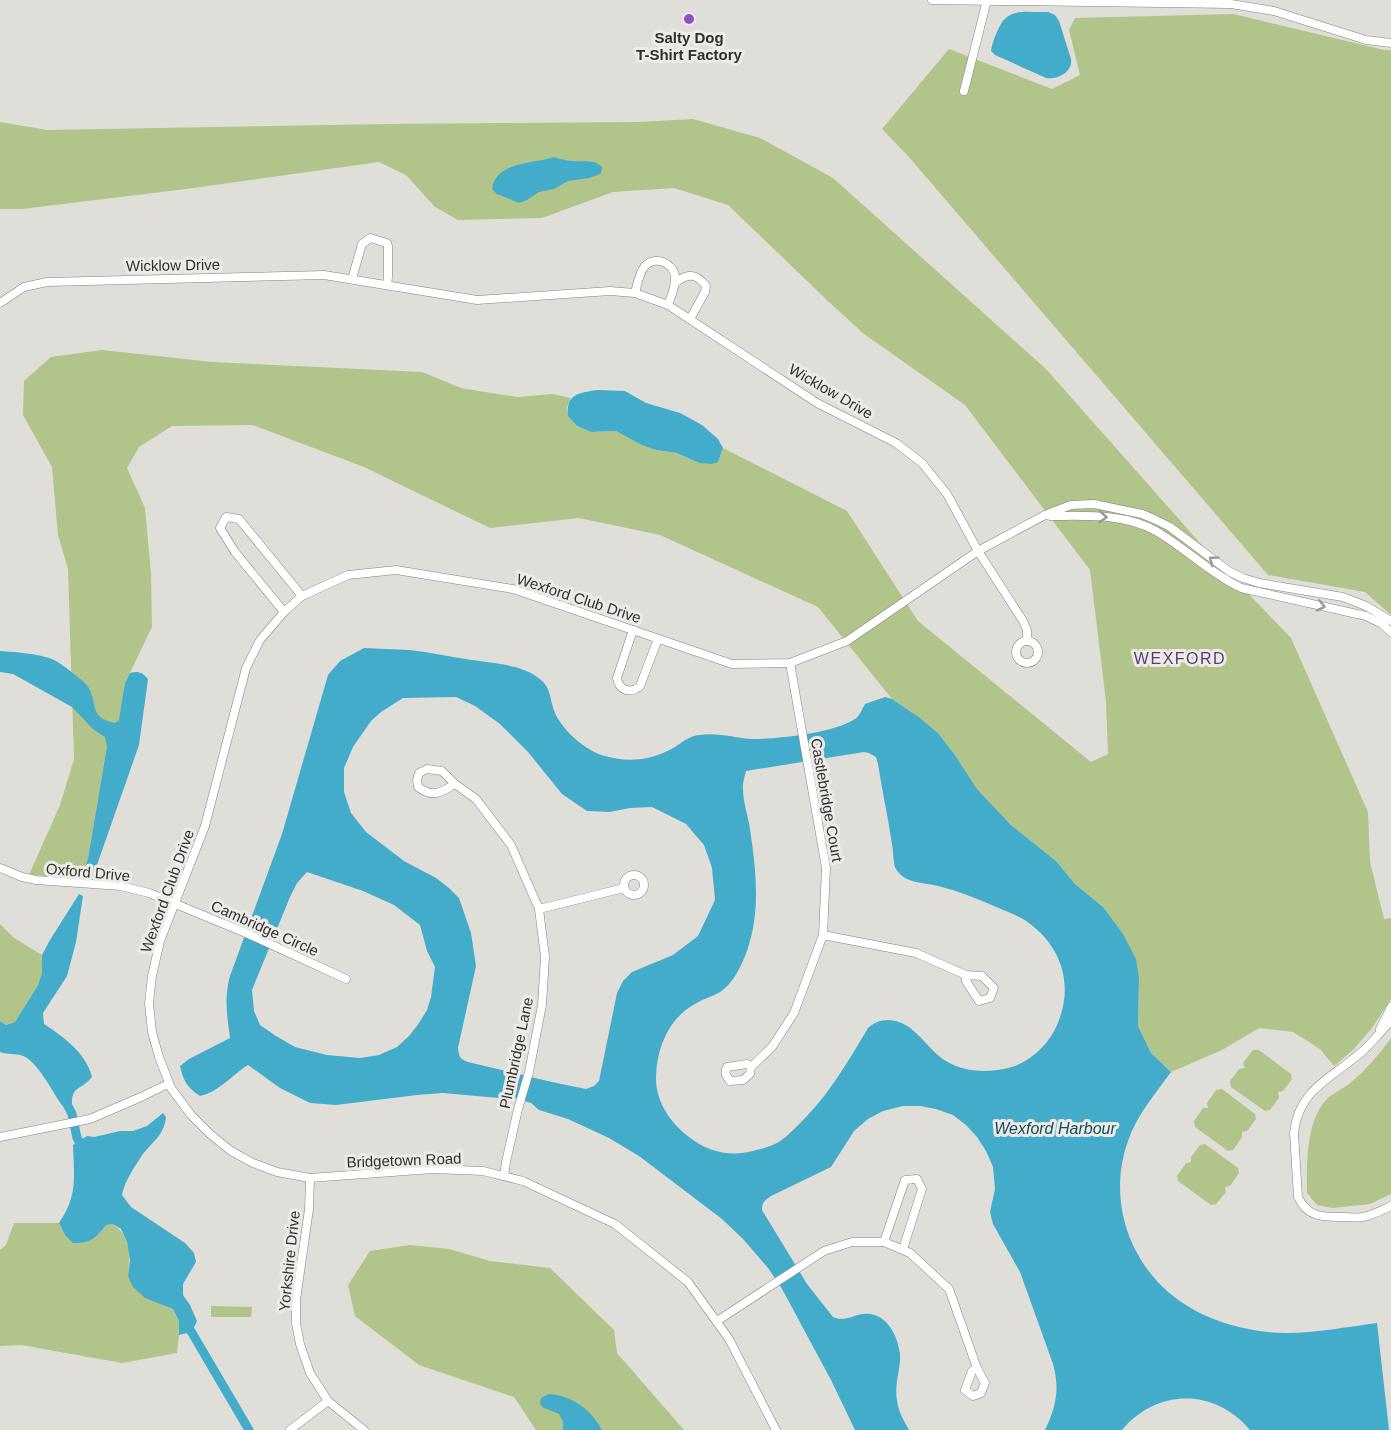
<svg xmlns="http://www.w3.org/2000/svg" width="1391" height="1430" viewBox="0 0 1391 1430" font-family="Arial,sans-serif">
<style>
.green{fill:#b1c489}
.water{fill:#44accb;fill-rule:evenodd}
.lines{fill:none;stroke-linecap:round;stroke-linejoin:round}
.canal{stroke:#44accb;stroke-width:9}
.minor-casing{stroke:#85827f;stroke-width:9}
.minor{stroke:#fff;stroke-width:8}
.oneway{stroke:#989896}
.poi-dot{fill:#9250c4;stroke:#edebe7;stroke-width:2}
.labels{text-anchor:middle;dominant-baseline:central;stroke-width:6;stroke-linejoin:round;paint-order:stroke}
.poi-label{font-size:15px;font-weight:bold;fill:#31302e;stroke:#edebe7}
.street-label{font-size:15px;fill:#31302e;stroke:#edebe7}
.neighbourhood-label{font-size:16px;letter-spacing:1.5px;fill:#5b3b75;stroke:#edebe7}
.water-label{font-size:16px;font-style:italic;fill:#124d5e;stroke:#edebe7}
</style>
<rect width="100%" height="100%" fill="#e0ded9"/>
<g class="green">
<polygon points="1233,14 1384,50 1391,50 1391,615 1365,592 1268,575 908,156 882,129 949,49 1052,89 1080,75 1069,30 1075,18"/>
<polygon points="693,119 760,138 833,178 1046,369 1208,552 1291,638 1368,812 1370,862 1384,919 1391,918 1391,999 1372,1028 1354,1049 1334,1066 1320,1049 1293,1032 1259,1028 1222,1050 1171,1072 1151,1053 1138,1026 1139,978 1103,907 1075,884 1056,861 1011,825 977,789 955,755 938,733 920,718 892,699 818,607 660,535 579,518 490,528 364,467 253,425 172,426 139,447 127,468 145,508 151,574 152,627 125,683 122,710 102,777 88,858 82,878 29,875 60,805 74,759 68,569 58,535 52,467 23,415 24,381 51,357 102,350 212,362 422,372 461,388 517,397 552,394 571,398 567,407 568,416 577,426 591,432 616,431 656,450 677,453 699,463 718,462 723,448 847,511 918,621 1091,762 1108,754 1106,701 1090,570 965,405 864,334 829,302 728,205 674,188 613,192 542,218 458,220 435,207 406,175 379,162 186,189 22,209 0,209 0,122 47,130 388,124 638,122"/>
<polygon points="0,924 14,938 42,955 42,974 38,985 15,1022 6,1025 0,1021"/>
<path d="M1391,1038v156l-21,10 -38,4 -15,-3 -10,-12c0,-29 -2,-71 20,-94 6,-6 16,-10 23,-16 16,-13 29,-28 41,-45z"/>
<polygon points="1253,1050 1259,1050 1291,1074 1292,1079 1283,1091 1278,1092 1279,1098 1270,1110 1265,1111 1231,1087 1230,1081 1239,1069 1245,1068 1243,1063"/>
<polygon points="1222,1089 1255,1114 1256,1119 1247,1131 1242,1132 1242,1137 1233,1150 1228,1151 1195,1127 1194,1121 1203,1108 1208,1108 1207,1103 1216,1090"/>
<polygon points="1205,1144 1238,1168 1239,1173 1230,1186 1225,1187 1226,1192 1216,1204 1211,1205 1178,1181 1177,1176 1186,1163 1191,1162 1191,1157 1200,1145"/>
<path d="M14,1223h45l6,12 34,-1 6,-9 8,-1c18,12 17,32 15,52l35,29 10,4 6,12v14l-2,18 -55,10 -101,-18 -21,1v-96l6,-5z"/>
<polygon points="410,1245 449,1249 490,1261 550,1268 614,1330 617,1353 684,1430 536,1430 514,1397 419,1365 355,1316 348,1285 370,1251"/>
<polygon points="211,1306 252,1307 251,1317 211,1317"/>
</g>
<g class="water">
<path d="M1048,12l7,3 4,6 12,38c2,13 -14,21 -25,19l-51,-23 -4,-4c1,-7 3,-13 6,-19 10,-26 27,-19 51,-20z"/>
<path d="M554,157c6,2 13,4 20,4 10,1 20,-2 28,6v3l-2,4 -11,4 -21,3 -14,8 -15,3 -12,8 -8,3 -22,-9 -5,-5c4,-28 42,-25 62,-32z"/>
<path d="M597,390l28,1 21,12 34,10 22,12 16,14 5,9 -5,14 -6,2 -13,-1 -22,-10 -21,-3 -14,-5 -26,-14 -25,1 -14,-6 -9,-10c-2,-22 10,-23 29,-26z"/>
<path d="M364,648c15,1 30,1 45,2 21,2 42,7 63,10 21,3 53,5 69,20 10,8 9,21 14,33 8,18 31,38 50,43 24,7 48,4 70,-9 7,-5 15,-11 24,-12 18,-3 36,3 54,4 26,0 80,-6 102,-20 5,-3 7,-10 10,-15l20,-7 7,2 28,19 18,15 17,22 22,34 34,36 45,36 19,23 28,23 20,27 13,25 3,19 -1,48 13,27 20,19c-16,22 -34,43 -43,69 -22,61 3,130 58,164 21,14 48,22 73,26 39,6 79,-3 118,-8l12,107h-139c-35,-42 -93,-42 -128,0h-77c11,-23 15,-41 8,-66l-33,-92 -27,-48 -3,-12 5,-23 -2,-22 -7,-16 -9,-14 -11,-12 -13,-10 -17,-6 -16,-3h-17l-20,5 -15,8 -14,12 -23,36 -60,29c-6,4 -9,6 -9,14l45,74 26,33c16,7 26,-9 44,-1 14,6 21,23 23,38 1,15 -6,30 -3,46 1,11 7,21 12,30h-54l-24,-50 -50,-93 -13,-19 -25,-29 -21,-20 -83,-63 -30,-18 -41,-19 -29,-9 -8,-7 -16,-5h-16l-56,-5 -26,2 -81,10 -26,-2 -30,-15 -32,-23c-16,10 -29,27 -48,31 -13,-9 -16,-14 -20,-30l9,-7 41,-21c-3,-24 -6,-39 0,-62l52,-142 46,-159 12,-14zM456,697l19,9 25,18 28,28 34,42 25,17 23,1 20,-4 22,-1 34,17 18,21 8,23 3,32 -17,36 -25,19 -41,17 -9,9 -6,12 -18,88 -5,5 -8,3 -34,-7 -84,-20c-8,-3 -9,-5 -10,-14l18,-82 -5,-33 -12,-35 -10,-10 -13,-10 -32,-17 -38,-29 -15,-19 -7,-21v-24l9,-21 18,-26 10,-9 22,-14zM864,752l5,1 7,4 2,7c4,26 10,53 14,80 1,6 1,12 2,18 0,5 3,9 6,12 8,9 27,9 38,12 20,5 38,12 56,20 9,4 20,8 29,13 38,24 52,65 34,106 -8,19 -26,36 -45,42 -23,6 -46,6 -66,-6 -21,-13 -31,-40 -58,-41 -9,0 -14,3 -20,8 -19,32 -37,63 -62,89 -9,9 -17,18 -27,25 -8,4 -17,7 -26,9 -23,6 -45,1 -64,-14 -19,-14 -34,-37 -33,-61 1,-29 13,-58 39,-72 9,-6 21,-8 29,-15 11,-9 18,-25 23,-38 14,-40 9,-81 3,-122 -2,-13 -7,-27 -7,-40 -1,-6 2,-12 3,-18zM307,872l56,19 31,14 26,20 7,26 8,16 -4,30 -4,13 -8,13 -10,13 -12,11 -18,8 -19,3 -33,-3 -32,-8 -19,-11 -16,-11 -6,-14 -2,-21 38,-93 7,-14z"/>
<path d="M0,651c15,1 44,3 56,10 7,4 13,9 19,14 4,3 8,6 11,9 14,17 0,33 29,39l4,-3 6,-37 5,-10c8,-2 12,-1 18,6l-9,66 -41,117 -7,16h-9l6,-20 19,-111 -2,-10 -11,-7 -22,-23 -59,-33 -13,-2z"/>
<path d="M79,894l4,2 -7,46 -9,34 -24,37 1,11c20,13 42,29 48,53 -11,14 -21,8 -20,29l-6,3 -5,-5c-8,-12 -25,-44 -38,-48 -7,-3 -15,-1 -23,-4v-31l6,4 9,-3 23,-37 4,-12v-18l8,-15z"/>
<path d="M163,1113l3,4c-2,20 -15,25 -25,40 -8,12 -16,24 -19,38l9,12 54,36 9,10 2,9 -13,22v11l7,10 7,16 -5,11 -13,3v-14l-6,-12 -28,-11 -12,-11 -5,-11 2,-16 -3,-18 -6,-13 -8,-5 -7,1c-10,13 -16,19 -33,18l-8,-8 -6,-12c19,-28 15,-46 14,-78l14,-9 7,1 26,-6h13l14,-5z"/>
<path d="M549,1394c23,2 42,15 53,36h-39v-8l-4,-8 -17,-7 -2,-4 1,-5z"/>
</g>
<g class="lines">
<g class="canal">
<polyline points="64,1098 72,1114 77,1138 86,1152"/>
<polyline points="185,1321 249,1430"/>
</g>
<defs>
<g id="minor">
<polyline points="932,0 1231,4 1274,11 1366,40 1391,43"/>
<polyline points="964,91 987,0"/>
<polyline points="352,279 362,244 370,238 387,243 388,246 388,277 387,285"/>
<path d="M675,283c13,-10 21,-10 31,3l-1,6 -15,27"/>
<path d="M635,293c2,-8 4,-20 10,-27 10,-11 29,-3 30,11 1,9 -4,20 -7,28"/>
<polyline points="0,303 24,287 47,282 324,275 477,300 610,291 635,293 668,305 817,403 896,443 922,463 947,494 978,551 1023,621 1027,630 1027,641"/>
<path d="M1046,515l5,1c35,0 73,-3 105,15 29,17 54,42 85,57l125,28 16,8 9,8"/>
<polyline points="284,612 235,552 220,528 226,517 239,519 302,596"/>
<path d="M633,630l-16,48c2,13 14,16 23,8l18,-47"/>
<circle cx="1027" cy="652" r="11"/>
<path d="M455,784c-15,9 -22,14 -37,3l-1,-7 2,-7 8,-4 15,2 13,13 21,15 35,46 28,64 6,48 -3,48 -13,67 -11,37 -12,53 -2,14"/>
<polyline points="0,868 22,877 36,880 121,886 149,893 246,933 346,979"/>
<circle cx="634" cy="885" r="10"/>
<polyline points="539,909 624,888"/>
<polyline points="823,935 916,953 966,975 982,976 994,988 990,998 979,1001 966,981 966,975"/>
<path d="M1391,1021c-9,9 -17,19 -26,28 -29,27 -67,39 -71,84l4,64c10,21 25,20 46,20 6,0 13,1 19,0 10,-2 19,-7 28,-11"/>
<polyline points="1380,1029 1391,1007"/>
<path d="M751,1067l-4,-3 -20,3c-3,6 -1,9 3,14l13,-1 7,-6 1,-7 21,-20 22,-34 29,-78 3,-67 -36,-205"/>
<polyline points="0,1137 90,1119 141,1097 168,1084"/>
<polyline points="310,1178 309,1209 296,1300 296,1323 300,1344 310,1373 328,1401 364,1430"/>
<polyline points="884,1242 905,1180 917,1179 922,1189 903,1249"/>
<polyline points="717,1321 824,1251 852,1242 884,1242 910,1253 949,1289 977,1368 985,1383 981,1393 973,1396 965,1390 972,1371 977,1368"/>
<polyline points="290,1430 328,1401"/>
<polyline points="776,1430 729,1339 688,1282 615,1224 523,1181 483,1171 433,1169 310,1178 277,1172 253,1163 231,1151 210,1134 191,1115 171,1088 159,1057 152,1032 149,1003 152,976 160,941 205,826 246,668 260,640 284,612 302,596 348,575 396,570 513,589 732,664 790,663 847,641 978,551 1045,515 1071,505 1094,504 1142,514 1156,520 1170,527 1230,572 1243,578 1259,583 1343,597 1366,606 1391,621"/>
</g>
</defs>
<use href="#minor" class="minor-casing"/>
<use href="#minor" class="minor"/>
</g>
<defs><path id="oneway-chevron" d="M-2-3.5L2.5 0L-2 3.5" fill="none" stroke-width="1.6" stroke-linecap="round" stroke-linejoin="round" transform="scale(1.5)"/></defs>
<g class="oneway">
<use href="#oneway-chevron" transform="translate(1103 517) rotate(4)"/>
<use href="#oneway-chevron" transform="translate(1213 560) rotate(-143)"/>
<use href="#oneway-chevron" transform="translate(1321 606) rotate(13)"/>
</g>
<circle class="poi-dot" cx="689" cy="19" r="6"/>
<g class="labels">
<g class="poi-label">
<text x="689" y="37">Salty Dog<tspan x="689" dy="17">T-Shirt Factory</tspan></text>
</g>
<g class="street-label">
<text transform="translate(173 265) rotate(-1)">Wicklow Drive</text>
<text transform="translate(831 391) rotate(30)">Wicklow Drive</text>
<text transform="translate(579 598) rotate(18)">Wexford Club Drive</text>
<text transform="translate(827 800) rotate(80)">Castlebridge Court</text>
<text transform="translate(88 872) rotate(5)">Oxford Drive</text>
<text transform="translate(167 891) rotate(-70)">Wexford Club Drive</text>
<text transform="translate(265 928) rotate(24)">Cambridge Circle</text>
<text transform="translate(516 1053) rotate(-78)">Plumbridge Lane</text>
<text transform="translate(404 1160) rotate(-2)">Bridgetown Road</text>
<text transform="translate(289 1261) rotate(-84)">Yorkshire Drive</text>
</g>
<g class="neighbourhood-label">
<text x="1180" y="658">WEXFORD</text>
</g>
<g class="water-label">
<text x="1055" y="1128">Wexford Harbour</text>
</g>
</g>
</svg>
